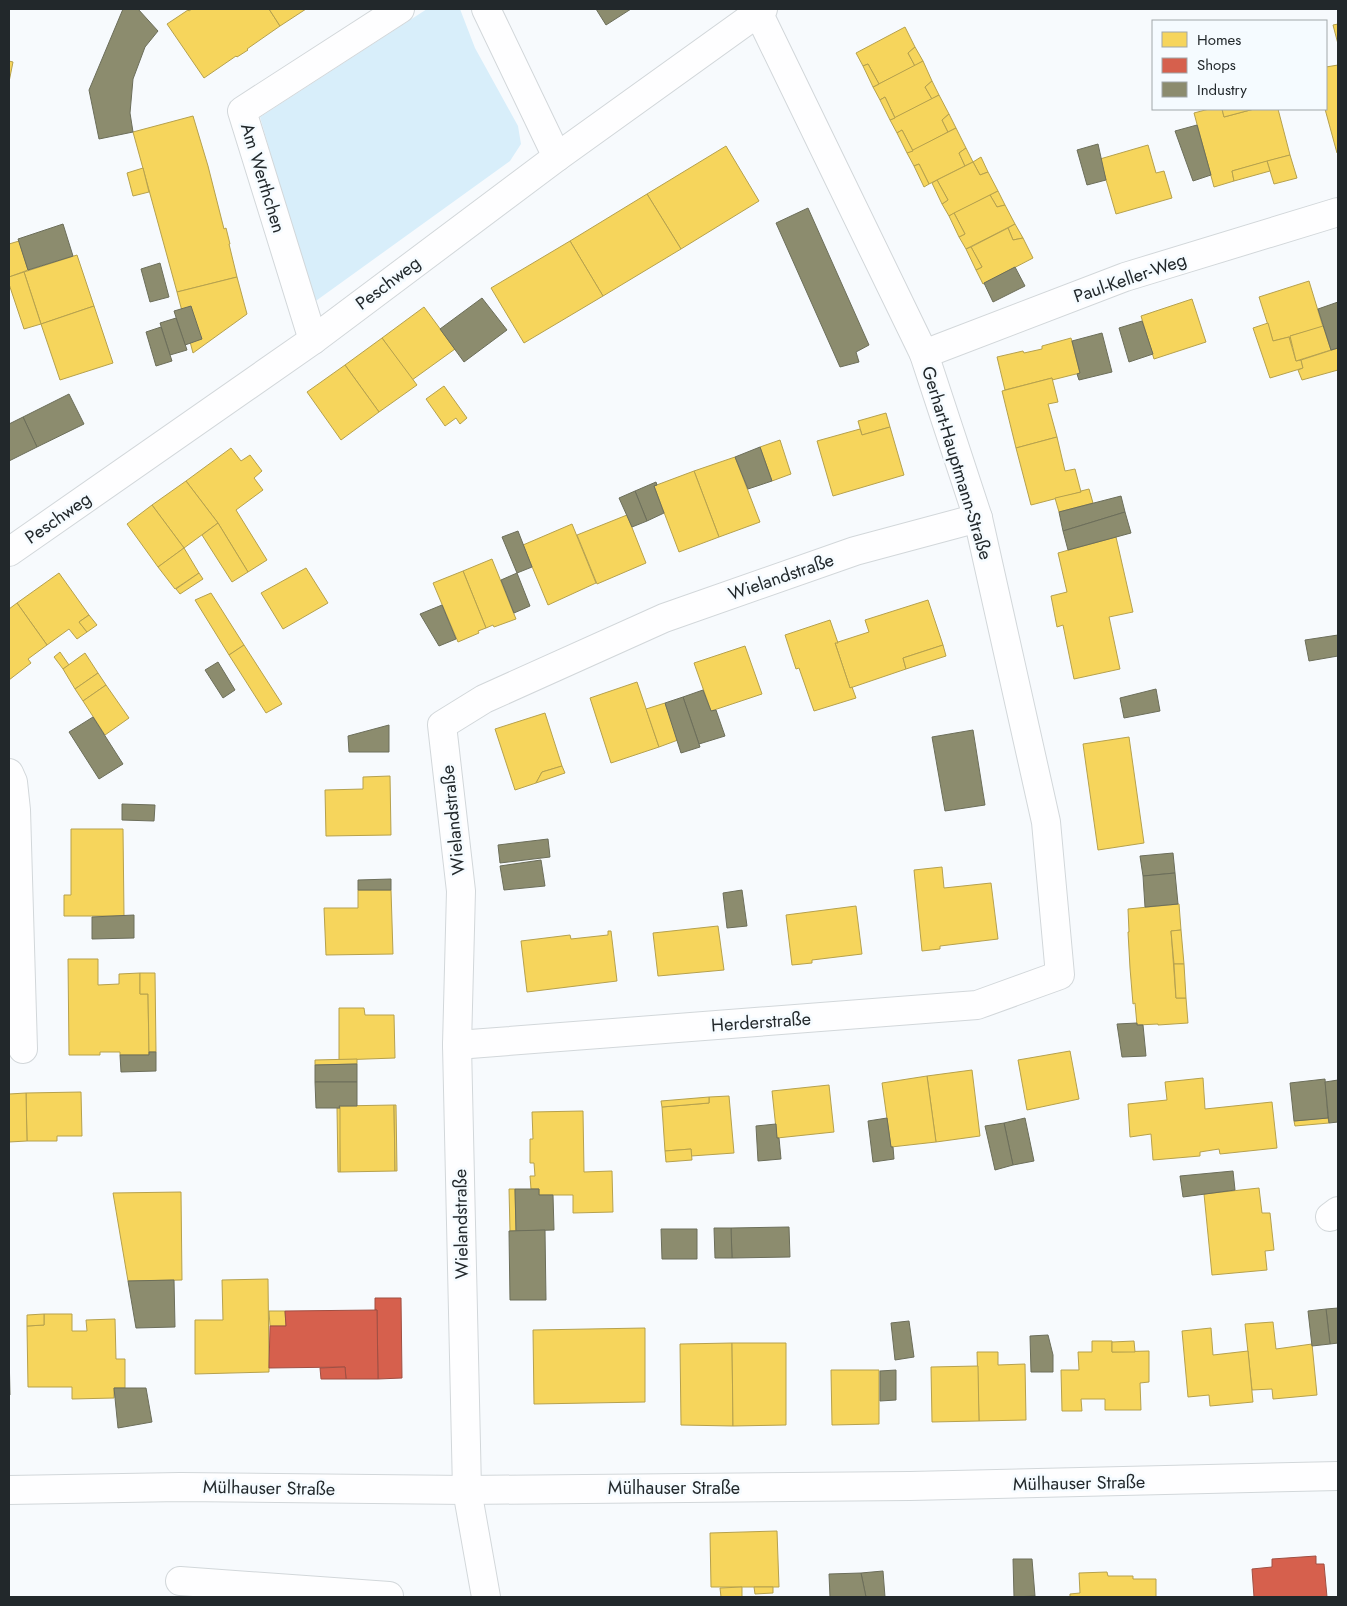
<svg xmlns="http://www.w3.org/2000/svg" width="1347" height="1606" viewBox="0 0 1347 1606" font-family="Jost,sans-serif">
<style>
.green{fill:#d8eefa}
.homes{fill:#f6d55c;stroke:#b6a14d}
.shops{fill:#d6604d;stroke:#a04f43}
.industry{fill:#8c8c6e;stroke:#6c6e5a}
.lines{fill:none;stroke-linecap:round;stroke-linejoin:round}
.minor-casing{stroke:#d2d7da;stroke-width:30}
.minor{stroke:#fefeff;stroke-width:28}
.labels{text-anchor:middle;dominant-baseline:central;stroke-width:5;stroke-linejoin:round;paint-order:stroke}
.street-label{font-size:18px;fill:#22282b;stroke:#f5fbff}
</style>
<rect width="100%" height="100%" fill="#f7fafd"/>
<polygon class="green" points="427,9 460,9 475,48 518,126 521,144 510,161 313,303 260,117"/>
<g class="homes">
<polygon points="192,9 269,9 280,26 247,49 248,50 237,57 236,56 204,78 167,24 188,10 189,11"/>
<polygon points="269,9 306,9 280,26"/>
<polygon points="1338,24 1338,44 1333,25"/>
<polygon points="905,27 915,47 908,53 915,66 879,84 868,64 863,66 856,53"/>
<polygon points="915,47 923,61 915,66 908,53"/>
<polygon points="9,61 13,62 9,82"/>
<polygon points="923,61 932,81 925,87 932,99 895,118 885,97 880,100 873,87"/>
<polygon points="868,64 879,84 873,87 863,66"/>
<polygon points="1338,65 1338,153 1337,153 1325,109 1326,67"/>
<polygon points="932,81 939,95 932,99 925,87"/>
<polygon points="939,95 949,114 942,120 948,132 913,151 902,130 897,133 890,120"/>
<polygon points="885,97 895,118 890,120 880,100"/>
<polygon points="1209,109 1222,109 1224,117 1254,109 1278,109 1290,155 1232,171 1234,181 1214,187 1194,113"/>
<polygon points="1222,109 1254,109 1224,117"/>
<polygon points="949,114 956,128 948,132 942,120"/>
<polygon points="193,116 208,166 224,229 226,228 230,244 229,244 237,277 177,292 133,132"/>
<polygon points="956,128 966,148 959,153 965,166 929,184 919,164 914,166 907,153"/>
<polygon points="902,130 913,151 907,153 897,133"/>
<polygon points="1148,145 1156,173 1164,171 1172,198 1116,214 1100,159"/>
<polygon points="726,146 759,201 681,249 647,194"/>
<polygon points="966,148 973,162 965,166 959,153"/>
<polygon points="1290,155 1297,178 1274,184 1267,161"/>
<polygon points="981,157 988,172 980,175 973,162"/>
<polygon points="1267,161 1270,171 1234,181 1232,171"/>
<polygon points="973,162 980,175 988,172 998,191 949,216 942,204 948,200 937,180"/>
<polygon points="919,164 929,184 924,187 914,166"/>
<polygon points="143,168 149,192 133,196 127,173"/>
<polygon points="937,180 948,200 942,204 932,183"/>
<polygon points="998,191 1005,205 997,207 990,195"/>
<polygon points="647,194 681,249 603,296 570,241"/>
<polygon points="990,195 997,207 1005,205 1015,224 966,249 959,237 965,234 954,213"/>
<polygon points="954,213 965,234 959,237 949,216"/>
<polygon points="1015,224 1023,238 1013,240 1008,228"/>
<polygon points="1008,228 1013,240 1023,238 1033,258 983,284 976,270 982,267 971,247"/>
<polygon points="19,241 28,270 9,277 9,244"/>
<polygon points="570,241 603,296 524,343 491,288"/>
<polygon points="971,247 982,267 976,270 966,249"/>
<polygon points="77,255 94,306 41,324 24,272"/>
<polygon points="24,272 41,324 24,329 9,284 9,277"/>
<polygon points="237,277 247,314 193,353 177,292"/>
<polygon points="1309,281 1323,327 1290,336 1293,344 1291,345 1289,337 1273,341 1259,297"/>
<polygon points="1192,299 1206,342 1154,359 1141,316"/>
<polygon points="94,306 113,363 60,380 41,324"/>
<polygon points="424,307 455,349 412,380 382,338"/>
<polygon points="1268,323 1273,341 1289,337 1296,361 1301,360 1303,368 1270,378 1253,328"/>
<polygon points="1323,326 1331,350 1296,361 1290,336"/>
<polygon points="382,338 417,385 379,412 345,365"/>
<polygon points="1071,338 1080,373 1052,380 1052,378 1005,390 997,357 1023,351 1024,353 1042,349 1042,346"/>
<polygon points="1338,348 1338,370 1302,380 1298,370 1303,368 1301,360"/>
<polygon points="345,365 379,412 341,440 307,392"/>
<polygon points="1052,378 1058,402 1048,404 1057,437 1016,448 1002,391"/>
<polygon points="444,386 467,418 460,424 456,418 445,426 426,399"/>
<polygon points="886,413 890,427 862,435 858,421"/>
<polygon points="890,427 904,475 833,496 817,441 860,429 862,435"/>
<polygon points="1057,437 1065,471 1075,469 1081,492 1031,505 1016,448"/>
<polygon points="780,440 791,474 772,481 760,447"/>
<polygon points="231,448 241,461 250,455 262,471 254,478 263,490 236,510 267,560 248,572 218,523 186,481"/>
<polygon points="735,457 760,522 719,537 694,471"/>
<polygon points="694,471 719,537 679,552 654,486"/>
<polygon points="186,481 218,523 184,548 152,505"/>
<polygon points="1089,489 1093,503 1059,512 1055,498 1081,492 1081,491"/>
<polygon points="152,505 184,548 158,567 127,524"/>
<polygon points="627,515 646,563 597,584 577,535"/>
<polygon points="218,523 248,572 232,582 202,535"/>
<polygon points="572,524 596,583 548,605 523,545"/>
<polygon points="1116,537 1133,612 1109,617 1120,669 1074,679 1063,625 1057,627 1051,596 1067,592 1058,553"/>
<polygon points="184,548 199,573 175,589 158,567"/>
<polygon points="492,559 516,619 494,627 493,625 486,628 463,571"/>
<polygon points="306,568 328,603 283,629 261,593"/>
<polygon points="463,571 486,628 478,631 479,633 458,642 433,583"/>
<polygon points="59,573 89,615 79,622 87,632 77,639 69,629 47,645 17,603"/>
<polygon points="199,573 203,579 180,594 176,589"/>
<polygon points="211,593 244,645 229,655 195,600"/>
<polygon points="928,600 943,645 903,658 906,669 850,688 835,643 869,632 865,620"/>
<polygon points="17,603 47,645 28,659 31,663 9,680 9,609"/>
<polygon points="89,615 97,625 87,632 79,622"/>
<polygon points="830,620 838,643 835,643 850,688 852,687 856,698 814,711 799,668 796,669 785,635"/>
<polygon points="244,645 282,704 266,713 229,655"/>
<polygon points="943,645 946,656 906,669 903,658"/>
<polygon points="745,646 762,694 711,711 694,663"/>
<polygon points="60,652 69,665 63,669 54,657"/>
<polygon points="85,653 98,673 75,689 63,669"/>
<polygon points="98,673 106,685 83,701 75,689"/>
<polygon points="637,682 659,747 611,763 590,698"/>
<polygon points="106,685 129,718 105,735 83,701"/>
<polygon points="665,703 678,740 659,747 646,709"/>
<polygon points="545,713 562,766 542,772 536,783 515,790 495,729"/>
<polygon points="1129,737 1144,843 1098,850 1083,744"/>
<polygon points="562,766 565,773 536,783 542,772"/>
<polygon points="390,776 391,835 326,836 325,790 363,789 363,777"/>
<polygon points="71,829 123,829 124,916 64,916 64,895 71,895"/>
<polygon points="942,867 944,888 991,883 998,939 940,946 940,949 922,951 914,870"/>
<polygon points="358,890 391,890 393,954 326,955 324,908 358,908"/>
<polygon points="1179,904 1181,930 1171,931 1176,998 1186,998 1188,1023 1158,1025 1158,1024 1137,1025 1135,1003 1133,1004 1130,968 1128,932 1129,932 1128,909"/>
<polygon points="856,906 862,954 812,960 812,963 792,965 786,915"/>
<polygon points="718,926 724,970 658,976 653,933"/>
<polygon points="1181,930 1184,964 1174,964 1171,931"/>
<polygon points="608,931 611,931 617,981 527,992 521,941 570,935 571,939 608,935"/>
<polygon points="68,959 98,959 98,985 119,984 119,974 140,973 140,994 148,994 149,1055 120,1055 120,1052 100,1052 100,1055 69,1055"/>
<polygon points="1174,964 1184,964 1186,998 1176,998"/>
<polygon points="140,973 155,973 156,1052 149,1052 148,994 140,994"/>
<polygon points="339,1008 364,1008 365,1015 394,1015 395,1058 339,1060"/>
<polygon points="1070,1051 1079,1099 1027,1110 1018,1060"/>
<polygon points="357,1059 357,1064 315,1065 315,1060"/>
<polygon points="972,1070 980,1136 936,1142 927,1076"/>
<polygon points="927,1076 936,1142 891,1147 882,1083"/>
<polygon points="1203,1078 1205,1109 1272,1102 1277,1148 1220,1154 1219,1149 1200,1152 1200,1156 1153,1160 1151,1134 1130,1137 1128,1104 1167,1100 1165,1082"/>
<polygon points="829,1085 834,1132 777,1138 772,1091"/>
<polygon points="81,1092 82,1136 57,1136 57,1141 27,1141 26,1093"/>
<polygon points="26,1093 27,1141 9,1142 9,1094"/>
<polygon points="729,1096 734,1153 691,1156 691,1149 665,1151 662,1107 709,1103 709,1097"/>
<polygon points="709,1097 709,1103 662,1107 661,1101"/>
<polygon points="394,1105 395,1171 340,1172 339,1106"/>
<polygon points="394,1105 396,1105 397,1171 395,1171"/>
<polygon points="337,1108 340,1108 340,1172 338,1172"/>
<polygon points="583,1111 584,1172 612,1171 613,1212 573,1213 573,1195 539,1195 539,1189 531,1189 530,1176 535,1176 534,1163 530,1163 530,1139 533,1139 532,1112"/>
<polygon points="1328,1118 1329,1123 1295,1126 1294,1121"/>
<polygon points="691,1149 692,1160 666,1162 665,1151"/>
<polygon points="1259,1188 1262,1213 1270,1213 1274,1250 1265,1251 1267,1270 1212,1275 1204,1194"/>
<polygon points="509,1189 515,1189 516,1231 510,1231"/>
<polygon points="181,1192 182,1280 128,1281 113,1193"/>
<polygon points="268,1279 269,1372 195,1374 195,1320 223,1320 222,1280"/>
<polygon points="269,1311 285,1311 286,1326 270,1326"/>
<polygon points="44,1314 72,1314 72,1331 87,1331 86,1320 115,1319 116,1359 125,1359 125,1388 114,1388 114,1398 72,1399 72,1387 28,1387 27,1326 44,1325"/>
<polygon points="44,1314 44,1325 27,1326 27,1315"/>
<polygon points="1273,1322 1276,1349 1312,1344 1317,1395 1273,1399 1272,1389 1252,1390 1245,1324"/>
<polygon points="645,1328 645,1402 534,1404 533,1330"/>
<polygon points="1211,1328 1213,1355 1248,1351 1253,1402 1210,1406 1209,1395 1188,1397 1182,1331"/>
<polygon points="1092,1341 1112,1341 1112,1352 1149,1351 1149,1382 1140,1383 1141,1410 1105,1410 1105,1399 1081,1399 1082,1411 1062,1411 1061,1370 1079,1370 1078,1352 1092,1352"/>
<polygon points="1134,1341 1135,1352 1112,1352 1112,1342"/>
<polygon points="732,1343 733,1426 681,1425 680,1344"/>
<polygon points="732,1343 786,1343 786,1425 733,1426"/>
<polygon points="977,1352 998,1352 998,1365 1025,1364 1026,1420 979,1421"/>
<polygon points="978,1366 979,1421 932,1422 931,1367"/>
<polygon points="831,1370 879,1370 879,1424 832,1425"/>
<polygon points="777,1531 779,1587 711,1587 710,1533"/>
<polygon points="1107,1572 1108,1576 1133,1576 1133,1579 1156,1579 1156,1597 1070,1597 1070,1594 1080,1593 1079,1573"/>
<polygon points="742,1587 742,1597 721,1597 720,1588"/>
<polygon points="754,1587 773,1587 773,1593 755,1594"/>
</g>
<g class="shops">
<polygon points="375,1298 401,1298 402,1378 378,1379 377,1310 375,1310"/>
<polygon points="377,1310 378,1379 346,1379 345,1367 269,1368 270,1326 286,1326 285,1311"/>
<polygon points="345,1367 346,1379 321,1379 320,1368"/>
<polygon points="1316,1556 1316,1564 1324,1564 1327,1597 1254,1597 1252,1569 1272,1567 1272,1559"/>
</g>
<g class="industry">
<polygon points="123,9 138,9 158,31 145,47 133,79 130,113 133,132 99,139 89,90"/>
<polygon points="596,9 631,9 606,25"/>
<polygon points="1197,125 1211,175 1193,181 1175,131"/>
<polygon points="1098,144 1106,180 1087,185 1077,150"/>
<polygon points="808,208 869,345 856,352 859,362 840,367 776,223"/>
<polygon points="63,224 73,256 28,270 18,239"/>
<polygon points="160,263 169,297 150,302 141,269"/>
<polygon points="1015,267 1025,286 993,302 984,283"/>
<polygon points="482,298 507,330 464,362 440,329"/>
<polygon points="1338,302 1338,348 1331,350 1318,309"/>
<polygon points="191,306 202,339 185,345 174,311"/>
<polygon points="176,318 187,350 170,355 160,323"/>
<polygon points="1142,321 1153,354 1129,362 1119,328"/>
<polygon points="161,327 172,361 156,366 146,332"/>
<polygon points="1102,333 1112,372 1079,380 1077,374 1080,373 1072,341"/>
<polygon points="69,394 84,424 37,447 23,417"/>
<polygon points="23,417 37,447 9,461 9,424"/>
<polygon points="760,447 772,481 748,489 735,457"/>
<polygon points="656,482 657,485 654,486 664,513 647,521 635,491"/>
<polygon points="635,491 647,521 632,527 619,498"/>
<polygon points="1121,496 1125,512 1063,531 1059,512"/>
<polygon points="1125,512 1131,533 1068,550 1063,531"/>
<polygon points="518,531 532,567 517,573 502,537"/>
<polygon points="517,573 530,606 514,613 501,580"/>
<polygon points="442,605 456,639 439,646 420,614"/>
<polygon points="1338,635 1338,656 1309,661 1305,640"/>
<polygon points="218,662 235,690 223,698 205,670"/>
<polygon points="1156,689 1160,711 1124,718 1120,698"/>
<polygon points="703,690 711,711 716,710 725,736 699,744 683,697"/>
<polygon points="683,697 700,747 681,753 665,703"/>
<polygon points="93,717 123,764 99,779 69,732"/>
<polygon points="389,725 389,752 349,752 348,736"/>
<polygon points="973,730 985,805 945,811 932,737"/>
<polygon points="122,804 155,805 154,821 122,820"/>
<polygon points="548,839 550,857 500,863 498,845"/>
<polygon points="1173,853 1175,873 1143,876 1140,856"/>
<polygon points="541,860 545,886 504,890 500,866"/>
<polygon points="1175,873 1178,904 1145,907 1143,876"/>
<polygon points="391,879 391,890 358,890 358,880"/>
<polygon points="742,890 747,926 727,928 723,893"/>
<polygon points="134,915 134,938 92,939 92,917"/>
<polygon points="1137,1023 1137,1025 1143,1025 1146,1056 1122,1057 1117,1024"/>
<polygon points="149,1052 156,1052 156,1071 121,1072 120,1055 149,1055"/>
<polygon points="357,1064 357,1082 315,1082 315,1065"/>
<polygon points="1325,1079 1328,1118 1294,1121 1290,1083"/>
<polygon points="1338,1080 1338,1122 1329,1123 1325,1082"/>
<polygon points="315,1082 357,1082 357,1106 339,1106 340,1108 316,1108"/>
<polygon points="887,1118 891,1147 893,1147 894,1159 873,1162 868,1121"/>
<polygon points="1025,1118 1034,1161 1013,1165 1004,1123"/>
<polygon points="1004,1123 1013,1165 995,1170 985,1126"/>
<polygon points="776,1124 777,1138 779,1138 781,1159 758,1161 756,1126"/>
<polygon points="1233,1171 1235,1190 1183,1197 1180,1176"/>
<polygon points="515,1189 539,1189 539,1195 553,1195 554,1230 516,1231"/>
<polygon points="789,1227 790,1257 732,1258 731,1228"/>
<polygon points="714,1228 731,1228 732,1258 715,1258"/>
<polygon points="661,1229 697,1229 697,1259 662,1259"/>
<polygon points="545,1230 546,1300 510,1300 509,1231"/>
<polygon points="174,1280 175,1327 136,1328 128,1281"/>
<polygon points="1338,1308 1338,1343 1330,1344 1326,1309"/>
<polygon points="1326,1309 1330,1344 1312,1346 1308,1311"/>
<polygon points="909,1321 914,1357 895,1360 891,1323"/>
<polygon points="1048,1335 1053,1355 1053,1372 1031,1372 1030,1336"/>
<polygon points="9,1351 10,1395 9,1395"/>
<polygon points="896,1370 896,1400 880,1401 880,1371"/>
<polygon points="114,1388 146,1388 152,1422 118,1428"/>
<polygon points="1013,1559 1032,1559 1035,1596 1014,1597"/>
<polygon points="883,1571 885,1597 866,1597 861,1573"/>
<polygon points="861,1573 866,1597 830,1597 829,1574"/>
</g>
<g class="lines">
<defs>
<g id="minor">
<polyline points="486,9 557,157"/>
<polyline points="313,340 242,111 400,9"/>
<polyline points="924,354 1125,277 1338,212"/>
<polyline points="9,552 313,340 557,157 763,9"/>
<polyline points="9,773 13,782 16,810 23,1049"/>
<polyline points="457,1045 977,1005 1060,975 1046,822 978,518 924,354 758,12"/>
<polyline points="1330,1217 1338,1211"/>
<polyline points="9,1490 180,1487 467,1490 910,1486 1338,1476"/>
<polyline points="180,1581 389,1596"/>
<polyline points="486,1597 467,1490 457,1045 461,891 442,725 484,699 664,618 855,551 978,518"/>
</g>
</defs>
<use href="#minor" class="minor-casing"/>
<use href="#minor" class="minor"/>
</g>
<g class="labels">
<g class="street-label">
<text transform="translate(263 178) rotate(73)">Am Werthchen</text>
<text transform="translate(1130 278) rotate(-19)">Paul-Keller-Weg</text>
<text transform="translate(388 283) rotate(-37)">Peschweg</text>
<text transform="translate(957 463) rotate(73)">Gerhart-Hauptmann-Straße</text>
<text transform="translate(58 518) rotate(-35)">Peschweg</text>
<text transform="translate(781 577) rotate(-19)">Wielandstraße</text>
<text transform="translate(453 820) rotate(-96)">Wielandstraße</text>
<text transform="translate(761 1022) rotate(-4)">Herderstraße</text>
<text transform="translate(461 1224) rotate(-91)">Wielandstraße</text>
<text transform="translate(1079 1483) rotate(-1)">Mülhauser Straße</text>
<text transform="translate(269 1488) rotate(1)">Mülhauser Straße</text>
<text x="674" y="1488">Mülhauser Straße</text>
</g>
</g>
<rect width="1347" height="1606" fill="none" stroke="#22282b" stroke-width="20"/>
<rect x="1152" y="20" width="175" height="90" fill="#f5fbff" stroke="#a1a7aa"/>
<rect x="1162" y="32" width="25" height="15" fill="#f6d55c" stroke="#a1a7aa"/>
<text x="1197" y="45" font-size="15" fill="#22282b">Homes</text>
<rect x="1162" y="58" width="25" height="15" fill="#d6604d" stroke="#a1a7aa"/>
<text x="1197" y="70" font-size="15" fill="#22282b">Shops</text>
<rect x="1162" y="82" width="25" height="15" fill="#8c8c6e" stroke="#a1a7aa"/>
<text x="1197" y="95" font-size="15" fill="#22282b">Industry</text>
</svg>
